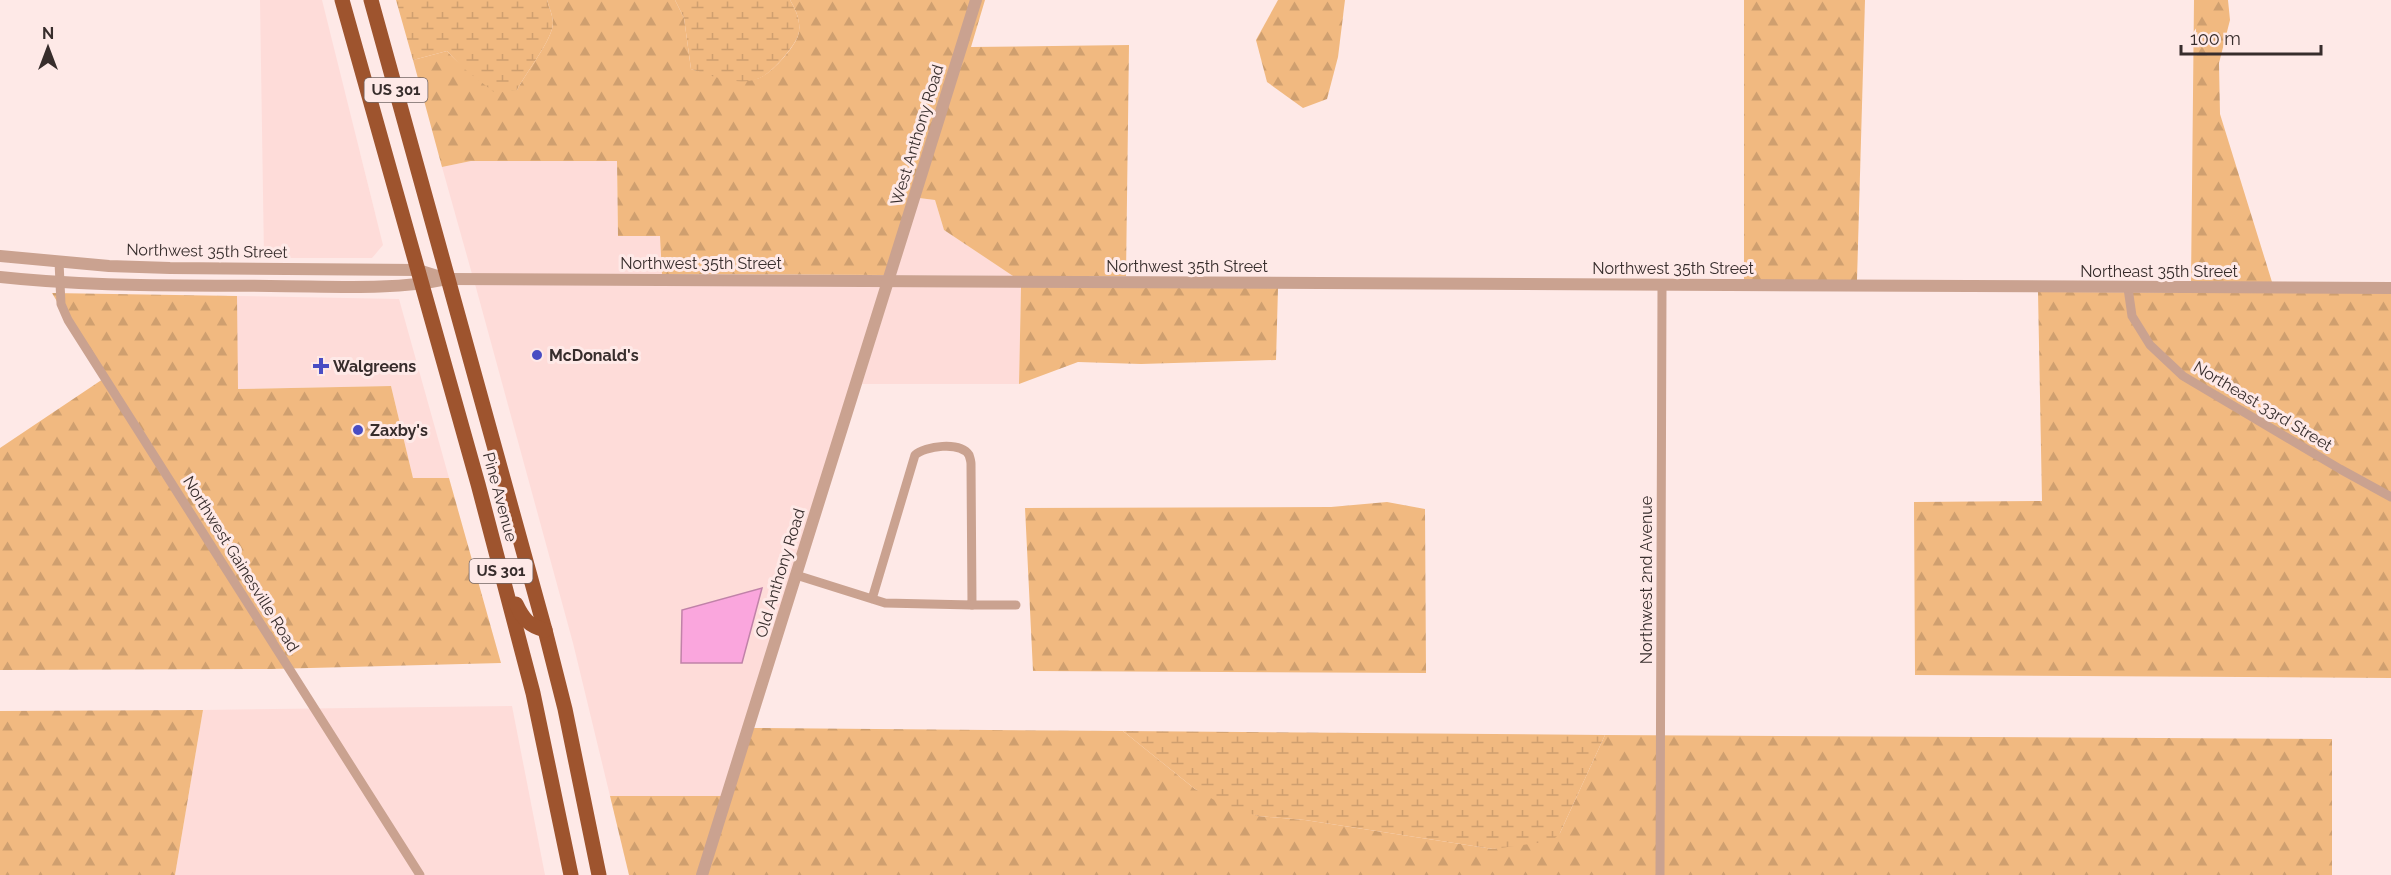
<svg xmlns="http://www.w3.org/2000/svg" width="2391" height="875" viewBox="0 0 2391 875" font-family="Raleway,sans-serif">
<style>
.built{fill:#fedcd9}
.forest{fill:url(#forest-firs)}
.wetland{fill:url(#wetland-marsh)}
.water{fill:#faa6dd;stroke:#c082a8;stroke-width:1.5}
.lines{fill:none;stroke-linecap:round;stroke-linejoin:round}
.minor{stroke:#caa290;stroke-width:9}
.tertiary{stroke:#caa290;stroke-width:12}
.trunk{stroke:#9e542e;stroke-width:15}
.poi-dot{fill:#494dc3;stroke:#fee9e7;stroke-width:2}
.labels{text-anchor:middle;dominant-baseline:central;stroke-width:6;stroke-linejoin:round;paint-order:stroke}
.shield{fill:#fee9e7;stroke:#736564;stroke-width:1.5}
.shield-label{font-size:15px;font-weight:bold;fill:#372d2c}
.street-label{font-size:16px;fill:#372d2c;stroke:#fee9e7}
.poi-label{font-size:16px;font-weight:bold;fill:#372d2c;stroke:#fee9e7;text-anchor:start}
</style>
<defs>
<pattern id="forest-firs" width="22" height="20" patternUnits="userSpaceOnUse" patternTransform="scale(1.5)"><rect width="22" height="20" fill="#f1b980"/><path d="M5 1l3.5 6h-7zM16 11l3.5 6h-7z" fill="#cf9f6f"/></pattern>
<pattern id="wetland-marsh" width="20" height="14" patternUnits="userSpaceOnUse" patternTransform="scale(1.5)"><rect width="20" height="14" fill="#f1b980"/><path d="M1 5h8M5 5V1M11 12h8M15 12V8" fill="none" stroke="#cf9f6f"/></pattern>
</defs>
<rect width="100%" height="100%" fill="#fee9e7"/>
<g class="built">
<polygon points="260,0 322,0 383,245 372,258 264,258"/>
<polygon points="471,161 617,161 618,235 661,236 662,274 472,274 442,167"/>
<polygon points="919,198 935,200 944,230 1013,276 896,275"/>
<polygon points="475,284 882,286 722,796 610,796 573,643"/>
<polygon points="892,286 1021,287 1019,384 862,384"/>
<polygon points="237,296 399,299 449,478 413,478 391,386 237,389"/>
<polygon points="512,706 545,875 175,875 203,710"/>
</g>
<g class="forest">
<path d="M547,0h128l9,18 7,51c22,6 42,13 65,10 14,-3 37,-30 42,-43 4,-13 -2,-26 -8,-36h181l-85,275 -224,-1 -2,-38h-42l-1,-75h-146l-29,6 -29,-107 34,-9c23,26 38,28 70,39 8,-16 36,-51 36,-67 0,-7 -4,-16 -6,-23z"/>
<polygon points="981,0 985,0 971,47 1129,45 1126,276 1013,276 944,230 935,200 919,198"/>
<polygon points="1278,0 1345,0 1338,57 1327,99 1303,108 1267,82 1256,40"/>
<polygon points="1744,0 1865,0 1857,280 1744,280"/>
<polygon points="2194,0 2228,0 2230,20 2219,63 2220,114 2272,282 2191,283"/>
<polygon points="1021,287 1278,288 1276,360 1141,364 1078,362 1019,384"/>
<polygon points="2038,292 2391,293 2391,678 1915,675 1914,502 2042,501"/>
<polygon points="52,293 237,296 238,389 391,386 413,478 449,478 501,663 272,669 0,670 0,448 103,379"/>
<polygon points="1387,502 1425,509 1426,673 1033,671 1025,508 1331,507"/>
<polygon points="203,710 175,875 0,875 0,711"/>
<polygon points="753,728 1123,731 1195,789 1258,816 1305,820 1493,849 1560,833 1605,735 2332,739 2332,875 707,875"/>
<polygon points="610,796 722,796 697,875 629,875"/>
</g>
<g class="wetland">
<path d="M396,0h151c2,7 6,16 6,23 0,16 -28,51 -36,67l-22,3 -33,-26 -15,-16 -34,9z"/>
<path d="M675,0h115c6,10 12,23 8,36 -5,12 -25,36 -38,42 -21,9 -49,-2 -69,-9l-7,-51z"/>
<polygon points="1123,731 1605,735 1560,833 1552,841 1493,849 1305,820 1258,816 1223,805 1195,789"/>
</g>
<polygon class="water" points="762,588 742,663 681,663 682,610"/>
<g class="lines">
<g class="minor">
<polyline points="59,262 61,304 68,320 420,875"/>
<polyline points="2128,288 2132,316 2150,345 2183,376 2340,469 2391,497"/>
<path d="M796,575l89,28 87,2 -1,-141c0,-3 -1,-6 -2,-9 -9,-14 -44,-9 -54,0l-43,144"/>
<polyline points="972,605 1016,605"/>
<polyline points="1660,875 1662,285"/>
</g>
<g class="tertiary">
<polyline points="0,256 109,266 170,268 418,270 447,279"/>
<path d="M0,277c90,10 180,8 270,9 58,0 122,5 178,-7l1943,9"/>
<polyline points="702,875 976,0"/>
</g>
<g class="trunk">
<polyline points="342,0 478,484 533,693 571,875"/>
<polyline points="371,0 545,630 565,709 599,875"/>
<path d="M516,604c7,15 13,22 29,26"/>
</g>
</g>
<g class="poi-dot">
<circle cx="537" cy="355" r="6"/>
<path d="M318 357h6v6h6v6h-6v6h-6v-6h-6v-6h6z"/>
<circle cx="358" cy="430" r="6"/>
</g>
<g class="labels">
<g class="shield">
<rect x="364.5" y="78" width="63" height="24" rx="4.5"/>
<rect x="469.5" y="559" width="63" height="24" rx="4.5"/>
</g>
<g class="shield-label">
<text x="396" y="90">US 301</text>
<text x="501" y="571">US 301</text>
</g>
<g class="street-label">
<text transform="translate(917 135) rotate(-73)">West Anthony Road</text>
<text transform="translate(207 251) rotate(1)">Northwest 35th Street</text>
<text x="701" y="263">Northwest 35th Street</text>
<text x="1187" y="266">Northwest 35th Street</text>
<text x="1673" y="268">Northwest 35th Street</text>
<text x="2159" y="271">Northeast 35th Street</text>
<text transform="translate(2263 406) rotate(31)">Northeast 33rd Street</text>
<text transform="translate(500 497) rotate(75)">Pine Avenue</text>
<text transform="translate(241 564) rotate(58)">Northwest Gainesville Road</text>
<text transform="translate(780 573) rotate(-73)">Old Anthony Road</text>
<text transform="translate(1646 580) rotate(-90)">Northwest 2nd Avenue</text>
</g>
<g class="poi-label">
<text x="549" y="355">McDonald's</text>
<text x="333" y="366">Walgreens</text>
<text x="370" y="430">Zaxby's</text>
</g>
</g>
<g transform="translate(48 48)" stroke="#fee9e7" stroke-width="4.5" paint-order="stroke">
<path d="M0-4.5L10 22L0 15L-10 22Z" fill="#372d2c"/>
<text y="-9" font-size="16" font-weight="bold" text-anchor="middle" fill="#372d2c">N</text>
</g>
<path d="M2181 45v9h140v-9" fill="none" stroke="#372d2c" stroke-width="3"/>
<text x="2190" y="45" font-size="18" fill="#372d2c" stroke="#fee9e7" stroke-width="4.5" paint-order="stroke">100 m</text>
</svg>
